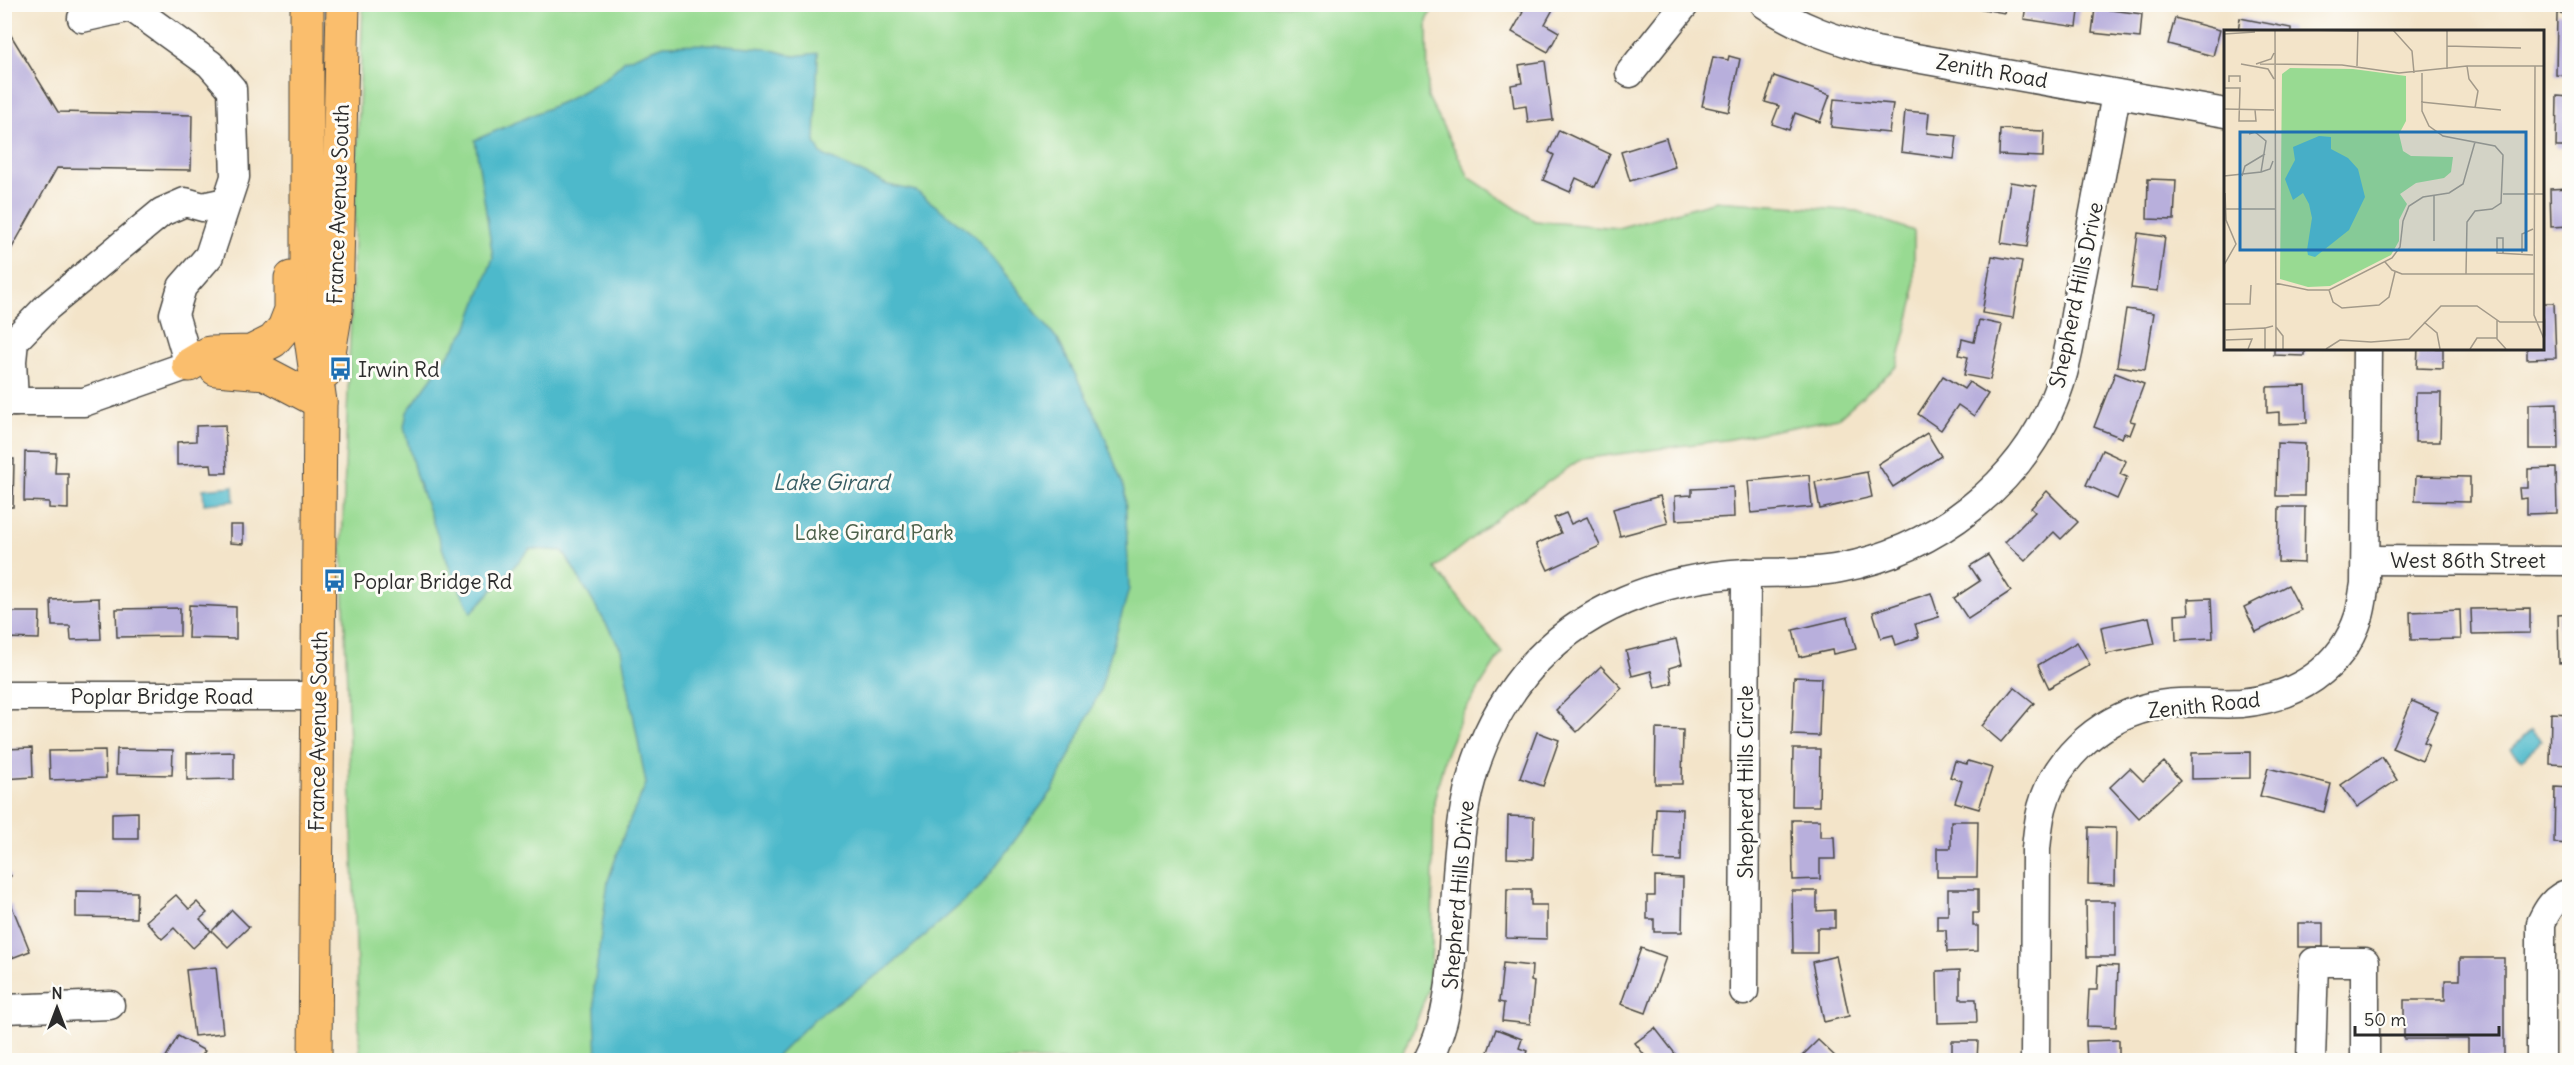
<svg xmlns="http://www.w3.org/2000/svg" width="2574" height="1065" viewBox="0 0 2574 1065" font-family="Delius,sans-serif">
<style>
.green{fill:#98da92;stroke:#62825e;stroke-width:1.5}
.water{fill:#4eb9cb;stroke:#3c727b;stroke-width:1.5}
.building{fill:#b8afdc}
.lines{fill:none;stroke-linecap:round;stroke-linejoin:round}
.minor-casing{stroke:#494743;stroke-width:31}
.major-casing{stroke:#494743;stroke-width:35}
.minor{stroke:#fff;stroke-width:28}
.major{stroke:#fabe6d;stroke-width:33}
.labels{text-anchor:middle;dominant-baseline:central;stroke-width:6;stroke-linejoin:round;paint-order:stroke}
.street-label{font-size:21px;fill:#2b2b2b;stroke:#fdfcf7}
.poi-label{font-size:21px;fill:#2b2b2b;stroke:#fdfcf7;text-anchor:start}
.park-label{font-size:21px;fill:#4c604a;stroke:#fdfcf7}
.water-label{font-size:22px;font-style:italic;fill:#375d63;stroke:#fdfcf7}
.inset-road{fill:none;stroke:#a39a8a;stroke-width:1.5}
.view{fill:#1f6fb2;fill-opacity:0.15;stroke:#1f6fb2;stroke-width:3}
.inset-edge{fill:none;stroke:#2b2b2b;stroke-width:3}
</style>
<rect width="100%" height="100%" fill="#fdfcf7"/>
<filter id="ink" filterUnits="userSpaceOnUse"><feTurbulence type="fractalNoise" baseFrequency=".0167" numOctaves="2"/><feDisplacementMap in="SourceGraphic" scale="12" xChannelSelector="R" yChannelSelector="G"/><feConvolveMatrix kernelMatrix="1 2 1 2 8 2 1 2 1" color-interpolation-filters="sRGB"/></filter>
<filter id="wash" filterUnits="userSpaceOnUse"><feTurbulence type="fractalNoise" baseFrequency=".008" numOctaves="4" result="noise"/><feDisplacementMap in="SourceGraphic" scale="24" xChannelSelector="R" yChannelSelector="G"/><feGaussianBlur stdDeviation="1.35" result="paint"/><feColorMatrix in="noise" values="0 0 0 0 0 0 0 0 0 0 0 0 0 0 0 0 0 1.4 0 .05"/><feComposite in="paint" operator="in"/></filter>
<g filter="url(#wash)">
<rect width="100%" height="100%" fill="#f3e4c9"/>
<polygon class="green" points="363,5 1434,5 1427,21 1428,97 1469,177 1535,221 1618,228 1716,201 1857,211 1914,231 1914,299 1897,366 1838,418 1725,440 1581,459 1503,513 1435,568 1502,652 1462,715 1445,757 1434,801 1432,947 1428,990 1411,1036 1397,1060 360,1060 342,545"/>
<g class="water">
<polygon points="713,44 765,48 794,56 818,53 815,142 821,154 888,185 916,191 973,234 1058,340 1099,422 1125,490 1129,589 1100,691 1053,790 978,889 888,968 815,1018 773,1060 597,1060 594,987 608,881 625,831 646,784 621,649 563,551 530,549 471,613 450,569 416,476 404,427 407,412 467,329 493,258 475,140 567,100 607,77 625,60 664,45"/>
<polygon points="233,486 234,501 204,504 203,489"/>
<polygon points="2531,730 2541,741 2522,760 2511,749"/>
</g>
<g id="blocks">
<g class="building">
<polygon points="1518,4 1556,4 1545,24 1559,32 1548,52 1512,32 1523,12 1515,8"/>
<polygon points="1956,4 2006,4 2004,13"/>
<polygon points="2026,4 2080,4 2077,27 2024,19"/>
<polygon points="2095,8 2142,14 2140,38 2092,33"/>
<polygon points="2557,13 2570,14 2570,76 2556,75"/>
<polygon points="2175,18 2220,30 2213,56 2168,44"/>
<polygon points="2240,18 2291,28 2291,32 2238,32"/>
<polygon points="4,24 58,112 192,115 191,170 57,168 4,262"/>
<polygon points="1729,56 1740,59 1729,112 1702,106 1713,57 1728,60"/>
<polygon points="1545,61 1553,120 1528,123 1526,106 1514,108 1511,85 1522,83 1519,65"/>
<polygon points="1774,76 1830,95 1820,122 1795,113 1789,130 1772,124 1779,106 1765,102"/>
<polygon points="2557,96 2570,97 2570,147 2556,147"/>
<polygon points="1834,99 1893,104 1889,133 1831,127"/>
<polygon points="1905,111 1929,113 1927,133 1957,136 1954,159 1901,152"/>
<polygon points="2000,129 2044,131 2043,157 1999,155"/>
<polygon points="1559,130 1610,154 1595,187 1576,178 1570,192 1543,180 1554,155 1549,152"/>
<polygon points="1666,138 1675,167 1630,181 1621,152"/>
<polygon points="2148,179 2176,180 2174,220 2147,219"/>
<polygon points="2010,182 2036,186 2027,247 2001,243"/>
<polygon points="2570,188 2570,226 2551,227 2550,189"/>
<polygon points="2138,233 2165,237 2158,291 2131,288"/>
<polygon points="1992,256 2022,261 2013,318 1982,313"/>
<polygon points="2542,303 2554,303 2556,358 2527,359 2527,348 2542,348"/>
<polygon points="2126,309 2154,313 2145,370 2117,366"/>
<polygon points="1979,320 2002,325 1990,380 1964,375 1968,357 1959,355 1962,339 1974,342"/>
<polygon points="2274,348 2305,348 2305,356 2274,355"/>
<polygon points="2418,348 2443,348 2443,369 2417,368"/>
<polygon points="2115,373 2144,384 2130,421 2135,422 2130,435 2124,433 2122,438 2094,427"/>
<polygon points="1943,376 1964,389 1969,382 1988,394 1974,416 1958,405 1941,430 1918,414"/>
<polygon points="2306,386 2307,423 2279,424 2279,412 2267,413 2267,387"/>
<polygon points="2416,393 2441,393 2440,442 2415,442"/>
<polygon points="2557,403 2558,449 2529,449 2529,404"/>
<polygon points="225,425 227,473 212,473 211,464 177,465 177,442 196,441 196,426"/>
<polygon points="1927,433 1941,456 1893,487 1878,464"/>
<polygon points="2277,443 2305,444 2304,496 2276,496"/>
<polygon points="2102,450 2126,461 2120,474 2127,477 2117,499 2086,485"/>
<polygon points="25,452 56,453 55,473 68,473 68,509 49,508 49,502 24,501"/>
<polygon points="4,459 14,459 13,507 4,507"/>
<polygon points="2556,468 2557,513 2527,514 2527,498 2520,499 2519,488 2528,488 2528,469"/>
<polygon points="1867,472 1872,497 1820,509 1815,482"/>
<polygon points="1809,475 1812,507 1751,513 1748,481"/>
<polygon points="2416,476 2470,477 2470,502 2415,501"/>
<polygon points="1733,487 1734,517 1676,520 1675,496 1692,495 1692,489"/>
<polygon points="2047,491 2078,522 2061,539 2054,532 2025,561 2005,542 2035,512 2031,508"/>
<polygon points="1660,496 1668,523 1620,536 1613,509"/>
<polygon points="2279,507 2305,507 2304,563 2278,562"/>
<polygon points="1566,513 1571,524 1587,517 1600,546 1548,570 1536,544 1561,533 1554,518"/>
<polygon points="230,525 243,525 243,544 230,543"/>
<polygon points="1988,555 2011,591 1968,619 1954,598 1980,581 1970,566"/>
<polygon points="2288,585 2301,610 2256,632 2244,607"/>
<polygon points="1931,593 1939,617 1915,624 1919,637 1896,645 1893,635 1881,638 1873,612"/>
<polygon points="99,598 101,639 71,640 70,626 52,626 51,600"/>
<polygon points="2211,598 2213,638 2176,640 2175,615 2189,614 2188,599"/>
<polygon points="189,605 236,607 236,639 188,638"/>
<polygon points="180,608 180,636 117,637 116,609"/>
<polygon points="2530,608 2530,633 2472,634 2471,609"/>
<polygon points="2460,610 2461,639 2411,640 2410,612"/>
<polygon points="4,612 40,612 39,639 4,638"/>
<polygon points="2570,613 2570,662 2559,663 2558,614"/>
<polygon points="1848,617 1856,649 1833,654 1832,650 1799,657 1793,630"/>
<polygon points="2149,617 2155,644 2106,654 2101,627"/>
<polygon points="1676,639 1682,664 1669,668 1672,683 1655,688 1651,671 1632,676 1626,651"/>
<polygon points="2077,642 2090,665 2049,688 2038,665"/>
<polygon points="1601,666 1622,688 1577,732 1556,710"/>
<polygon points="1794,677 1821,678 1819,736 1792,735"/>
<polygon points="2014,687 2034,703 2001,742 1982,726"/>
<polygon points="2412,701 2438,712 2424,742 2429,744 2422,761 2392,748"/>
<polygon points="2551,713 2570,714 2570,765 2550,764"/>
<polygon points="1656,729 1683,730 1682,784 1655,784"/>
<polygon points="1537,732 1559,740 1543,786 1520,778"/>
<polygon points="32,748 33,777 4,779 4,749"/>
<polygon points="117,749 173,750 172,775 116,774"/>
<polygon points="1793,749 1820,749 1819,806 1792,806"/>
<polygon points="105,750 106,778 50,780 49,751"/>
<polygon points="234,752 234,779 187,780 187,753"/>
<polygon points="2250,752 2250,778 2191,779 2191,753"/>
<polygon points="2382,757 2397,780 2357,807 2341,785"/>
<polygon points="1955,761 1967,764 1968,761 1992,768 1979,809 1955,802 1962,781 1950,777"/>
<polygon points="2164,762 2180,780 2139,818 2110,787 2130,768 2143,781"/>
<polygon points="2268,768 2331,784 2324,812 2260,796"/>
<polygon points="2555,787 2570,788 2570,844 2554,843"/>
<polygon points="1656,808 1682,809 1681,861 1654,860"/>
<polygon points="138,812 138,839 112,839 112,813"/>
<polygon points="1508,816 1534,817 1533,859 1507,858"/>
<polygon points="1792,820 1820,820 1820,837 1834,837 1835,859 1820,859 1820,879 1793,880"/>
<polygon points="1951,821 1978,821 1977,877 1937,877 1937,848 1951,848"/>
<polygon points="2089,827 2116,828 2115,885 2088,884"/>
<polygon points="4,868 11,876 4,882"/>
<polygon points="1655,877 1683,878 1682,932 1654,932 1654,919 1647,919 1647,896 1655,896"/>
<polygon points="1507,889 1531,889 1531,905 1547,905 1547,939 1506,938"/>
<polygon points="1948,889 1978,889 1978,913 1973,913 1973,926 1978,926 1978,951 1947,952 1946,930 1937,930 1937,915 1948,915"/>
<polygon points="76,891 137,892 136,918 76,917"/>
<polygon points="1792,891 1817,891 1817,911 1835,910 1835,928 1817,928 1817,953 1793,953"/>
<polygon points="176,895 189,909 197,902 207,913 200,919 211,931 193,948 174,928 162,939 146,921"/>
<polygon points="2086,901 2115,901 2115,957 2087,957"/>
<polygon points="11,904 30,951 4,961 4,907"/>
<polygon points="232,910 249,927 228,947 212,931"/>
<rect x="2298" y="923" width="25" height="24"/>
<polygon points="1641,948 1666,957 1646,1013 1621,1004"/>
<polygon points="1836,956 1849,1016 1824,1022 1812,962"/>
<polygon points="2460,958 2504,958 2504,1060 2468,1060 2468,1039 2404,1039 2404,1000 2445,1000 2445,980 2460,980"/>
<polygon points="1503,963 1532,966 1531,981 1534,982 1530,1024 1502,1021 1504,1003 1499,1002"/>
<polygon points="2098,965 2118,966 2116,1027 2087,1026 2089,990 2097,990"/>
<polygon points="216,967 223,1033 194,1036 186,970"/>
<polygon points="1960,970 1960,999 1976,999 1977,1022 1938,1023 1937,971"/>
<polygon points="1655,1028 1680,1060 1648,1060 1635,1043"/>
<polygon points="1496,1029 1522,1039 1519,1048 1527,1051 1524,1060 1485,1060"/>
<polygon points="178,1036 205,1051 199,1060 164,1060"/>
<polygon points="1818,1040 1839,1060 1798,1060"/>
<polygon points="2119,1040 2119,1060 2087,1060 2086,1041"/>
<polygon points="1952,1041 1978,1041 1977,1060 1952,1060"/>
</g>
</g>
</g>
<g filter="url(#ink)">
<use href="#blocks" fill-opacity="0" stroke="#494743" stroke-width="1.5"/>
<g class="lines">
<defs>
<g id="minor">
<path d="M1765,4c34,24 72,36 111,47l350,62"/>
<polyline points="1630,73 1685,4"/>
<polyline points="4,402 84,402 189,365 174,314 182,287 209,256 235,177 232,89 210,64 131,7 82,18"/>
<polyline points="14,402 12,361 14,341 47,307 162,212 185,202 203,207 226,202"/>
<polyline points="2366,560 2570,561"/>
<polyline points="4,696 319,696"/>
<polyline points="1744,991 1746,573"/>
<polyline points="4,1009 110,1005"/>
<path d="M1428,1060c21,-41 24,-85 26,-131 5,-97 7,-176 71,-255 55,-67 137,-96 221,-101 31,-1 64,1 94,-5 95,-18 183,-84 217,-176 13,-35 17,-75 24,-112 12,-62 24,-124 35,-186"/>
<path d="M2035,1060l1,-211c1,-10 2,-21 4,-32 10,-54 57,-97 110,-110 30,-8 61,-2 91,-4 54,-5 101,-34 118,-87 3,-10 4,-22 6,-32l2,-236"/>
<polyline points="2311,1060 2314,962 2365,962 2365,1060"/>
<path d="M2541,1060v-137c6,-13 13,-26 29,-30"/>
</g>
<g id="major">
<polyline points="307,4 307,310 320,402 315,1060"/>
<polyline points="189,365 209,353 251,352 273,341 284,328 291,310 291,278"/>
<polyline points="216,369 265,373 320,402"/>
<polyline points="326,371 336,310 343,4"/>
</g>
</defs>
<use href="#minor" class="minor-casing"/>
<use href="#major" class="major-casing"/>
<use href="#minor" class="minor"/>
<use href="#major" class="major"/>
</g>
</g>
<defs>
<symbol id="bus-bare" viewBox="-9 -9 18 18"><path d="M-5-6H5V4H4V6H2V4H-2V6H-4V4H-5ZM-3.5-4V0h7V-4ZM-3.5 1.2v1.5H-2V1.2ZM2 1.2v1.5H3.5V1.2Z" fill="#1f6fb2" stroke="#fdfcf7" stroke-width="2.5" paint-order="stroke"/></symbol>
</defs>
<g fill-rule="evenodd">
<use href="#bus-bare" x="324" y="352" width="33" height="33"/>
<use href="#bus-bare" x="318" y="564" width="33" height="33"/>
</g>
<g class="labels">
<g class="street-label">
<text transform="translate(1992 71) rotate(10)">Zenith Road</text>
<text transform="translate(338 204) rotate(-88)">France Avenue South</text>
<text transform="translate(2076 295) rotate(-78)">Shepherd Hills Drive</text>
<text x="2468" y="560">West 86th Street</text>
<text x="162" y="696">Poplar Bridge Road</text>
<text transform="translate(2204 705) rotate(-6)">Zenith Road</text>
<text transform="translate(318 731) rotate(-89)">France Avenue South</text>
<text transform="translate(1745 782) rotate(-90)">Shepherd Hills Circle</text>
<text transform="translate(1458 895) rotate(-85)">Shepherd Hills Drive</text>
</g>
<g class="poi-label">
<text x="358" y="369">Irwin Rd</text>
<text x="353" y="581">Poplar Bridge Rd</text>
</g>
<g class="park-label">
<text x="874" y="532">Lake Girard Park</text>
</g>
<g class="water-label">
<text x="831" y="482">Lake Girard</text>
</g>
</g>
<g transform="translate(2224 30)">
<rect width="320" height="320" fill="#f3e4c9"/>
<path d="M66,38l63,1 53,7v45l-7,13 4,17 8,5 42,1 -2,15 -7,6 -28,5 -16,11 7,10 -8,16v21l-8,14 -61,31 -22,1 -28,-8 2,-205z" fill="#98da92"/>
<path d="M95,106l12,1v12l17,9 10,11 7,28 -16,33 -34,27 -7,-2 -1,-5 5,-32 -3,-14 -6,-11 -10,7 -8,-21 10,-19 -2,-13z" fill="#4eb9cb"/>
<path class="inset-road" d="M51,0l1,319M82,0l52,1M169,0l19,21 2,22M0,4l31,-2M223,16l74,2M17,34l27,5 6,10M32,34l15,-5 3,-6M36,34l82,1 57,8 68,-7h77M133,36l1,-36M243,36l2,13 9,12 -3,17M311,36l-1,249 10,24M223,39v-39M198,43v38l7,15 14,10 52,10 8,9 -2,48 -9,6 -17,2 -8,11 -1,52M5,52v-6h11v6M0,58h16l-1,33h17l-1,-11M197,72l80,8M0,79l50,1M37,142l9,-3 3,-8M0,146l37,-4 5,-31 -11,-9 -6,2M18,146l3,-10 20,-12M279,164h41M0,179h52M210,211v-46M279,223v-15h-6v15l36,2M298,223v-19l11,-5M161,232l7,8 10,4h132M0,235l12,-21 -10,-24 -1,-27M51,253l33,7h21l63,-32 8,-11 3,-26 6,-15 14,-9 26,-4 14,-9 12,-42M105,260l4,12 9,6 37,-3 10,-8 6,-25M0,274h26l1,-19M273,290v19l9,10M200,292l13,11 3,16M52,297l7,9v13M0,300l41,-2M2,310l26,-1 -4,10M41,319v-21l8,-2M102,319l14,-9 31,2 38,-3 32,-33h36l23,16h44M246,319l7,-11h20"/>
<path class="view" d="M16,102h286v118h-286z"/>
<rect width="320" height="320" class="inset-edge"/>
</g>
<rect width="2574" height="1065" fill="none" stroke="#fdfcf7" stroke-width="24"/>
<g transform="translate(57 1008)" stroke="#fdfcf7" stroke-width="4.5" paint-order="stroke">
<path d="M0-4.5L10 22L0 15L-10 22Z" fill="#2b2b2b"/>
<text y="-9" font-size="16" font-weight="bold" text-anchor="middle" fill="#2b2b2b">N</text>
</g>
<path d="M2355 1026v9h144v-9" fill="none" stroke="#2b2b2b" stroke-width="3"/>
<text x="2364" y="1026" font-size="18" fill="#2b2b2b" stroke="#fdfcf7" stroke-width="4.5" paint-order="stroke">50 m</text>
</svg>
